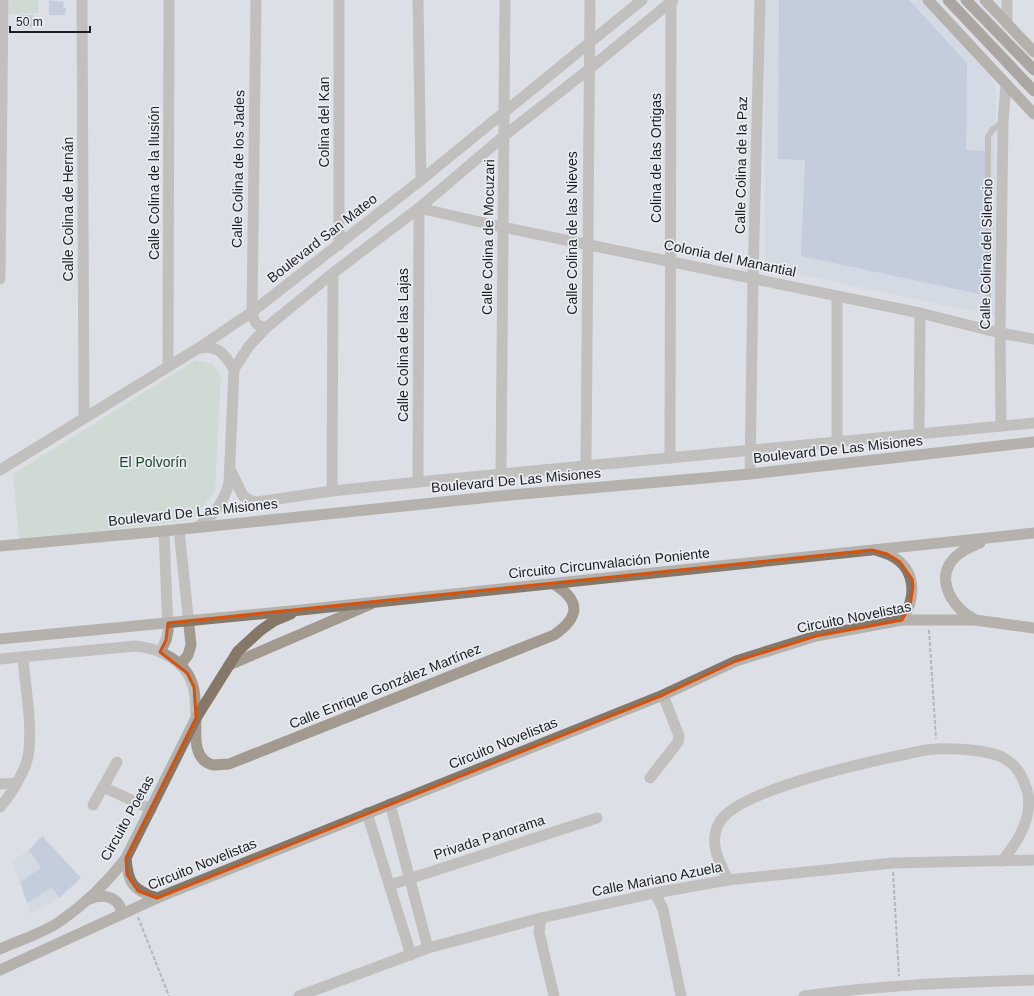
<svg xmlns="http://www.w3.org/2000/svg" width="1034" height="996" viewBox="0 0 1034 996" font-family="Arial,sans-serif">
<style>
.built{fill:#cbd3e0}
.green{fill:#c0d3c2}
.building{fill:#a5b5cf}
.lines{fill:none;stroke-linecap:round;stroke-linejoin:round}
.path{stroke:#808387;stroke-width:2;stroke-dasharray:4 2;stroke-linecap:butt}
.service{stroke:#a39a8f;stroke-width:6}
.minor{stroke:#a39a8f;stroke-width:11}
.tertiary{stroke:#a39a8f;stroke-width:11}
.secondary{stroke:#867869;stroke-width:11}
.primary{stroke:#70604e;stroke-width:11}
.marked{fill:none;stroke:#d4530e;stroke-width:3;stroke-linejoin:round}
.labels{text-anchor:middle;dominant-baseline:central;stroke-width:3.5;stroke-linejoin:round;paint-order:stroke}
.street-label{font-size:14px;fill:#1c1e20;stroke:#e9edf3}
.park-label{font-size:14px;fill:#204727;stroke:#e9edf3}
</style>
<rect width="100%" height="100%" fill="#dce0e6"/>
<g class="built">
<polygon points="764,0 923,0 989,71 996,89 995,316 765,267"/>
<polygon points="42,836 81,878 59,898 31,914 12,861 29,850"/>
</g>
<g class="green">
<polygon points="13,0 39,0 38,13 9,14 9,2"/>
<polygon points="196,360 213,364 221,376 215,492 192,520 19,540 13,474"/>
</g>
<g class="building">
<polygon points="49,0 64,2 63,8 66,8 65,15 49,15"/>
<polygon points="779,0 909,0 967,63 966,150 986,151 984,295 801,256 805,160 778,159"/>
<polygon points="18,15 33,15 32,28 18,27"/>
<polygon points="42,836 81,878 59,898 52,887 27,903 20,882 41,868 29,850"/>
</g>
<g class="lines">
<g class="path">
<polyline points="929,630 936,739"/>
<polyline points="893,872 899,976"/>
<polyline points="138,917 169,996"/>
</g>
<polyline class="service" points="988,306 988,137 992,130 1003,122"/>
<g class="minor">
<polyline points="82,0 84,418"/>
<path d="M256,0l-4,312c2,10 4,15 15,15"/>
<polyline points="339,0 339,245"/>
<polyline points="418,0 421,180"/>
<polyline points="1007,0 1007,24"/>
<polyline points="0,279 3,0"/>
<polyline points="168,365 169,0"/>
<polyline points="1001,425 1000,333 1003,122 1006,84"/>
<polyline points="919,434 920,313"/>
<polyline points="837,442 837,296"/>
<polyline points="670,458 671,1"/>
<polyline points="586,466 590,0"/>
<polyline points="501,474 505,0"/>
<polyline points="750,474 753,279 760,0"/>
<polyline points="418,482 419,208 502,227 920,313 1000,333 1034,339"/>
<polyline points="332,491 333,273"/>
<polyline points="229,665 371,604"/>
<path d="M196,718c0,15 -4,42 17,47 5,0 11,-1 16,-1l325,-129c26,-18 27,-34 0,-51"/>
<polyline points="650,778 678,742 679,736 663,695"/>
<polyline points="0,784 16,783"/>
<polyline points="103,787 151,809"/>
<polyline points="390,804 428,948"/>
<polyline points="93,805 117,762"/>
<path d="M0,807c12,-13 28,-40 29,-57 3,-29 -4,-64 -6,-93"/>
<polyline points="367,813 411,955"/>
<path d="M728,880c-9,-18 -21,-40 -7,-60 22,-31 147,-58 186,-66 9,-2 20,-5 29,-5 17,-1 52,1 66,8 14,7 20,18 25,33 7,25 -9,52 -25,71"/>
<polyline points="390,885 597,818"/>
<polyline points="655,893 663,909 681,996"/>
<polyline points="541,918 539,932 554,996"/>
<polyline points="299,996 428,948 541,918 655,893 728,880 893,863 1034,860"/>
<path d="M804,996c76,-11 153,-14 230,-16"/>
</g>
<g class="tertiary">
<polyline points="234,369 249,346 267,327 333,273 419,208 504,136 588,70 673,0"/>
<polyline points="230,469 243,496 251,501 257,502 332,491 418,482 1034,423"/>
<polyline points="0,470 197,349 252,312 421,180 642,0"/>
<path d="M199,526c16,-11 25,-24 30,-43l5,-114c-10,-15 -15,-24 -34,-21"/>
<polyline points="179,529 191,645 188,655 180,665"/>
<polyline points="160,652 166,640 168,631 164,531"/>
<path d="M0,659l135,-13c25,2 51,15 58,40 3,10 2,22 3,32"/>
</g>
<g class="secondary">
<polyline points="928,0 1034,114"/>
<polyline points="985,0 1034,52"/>
<polyline points="0,546 164,531 500,496 750,474 1034,442"/>
<path d="M878,551c36,9 42,40 24,69"/>
<path d="M974,619c-18,-9 -36,-33 -25,-54 7,-12 19,-17 31,-22"/>
<polyline points="0,639 301,610 1034,533"/>
<path d="M126,858c2,26 7,32 31,40"/>
<path d="M90,899c14,-6 30,-2 32,15"/>
<path d="M0,949c20,-9 41,-15 59,-27 26,-18 48,-39 67,-64l70,-140 42,-67 23,-21 13,-9 17,-7"/>
<polyline points="0,970 157,898 663,695 736,661 816,636 902,620 975,620 1034,628"/>
</g>
<g class="primary">
<polyline points="948,0 1034,91"/>
<polyline points="966,0 1034,70"/>
</g>
</g>
<path d="M0 0H1034V996H0ZM872,550l15,4 13,8 12,17 1,8 -3,18 -8,15 -86,16 -80,25 -73,34 -506,203 -19,-7 -11,-16 -1,-17 70,-140 -2,-31 -7,-14 -27,-21 6,-12 2,-17z" fill="#dce0e6" fill-opacity=".55" fill-rule="evenodd"/>
<path class="marked" d="M872,550l15,4 13,8 12,17 1,8 -3,18 -8,15 -86,16 -80,25 -73,34 -506,203 -19,-7 -11,-16 -1,-17 70,-140 -2,-31 -7,-14 -27,-21 6,-12 2,-17z"/>
<g class="labels">
<g class="street-label">
<text transform="translate(324 122) rotate(-90)">Colina del Kan</text>
<text transform="translate(656 158) rotate(-90)">Colina de las Ortigas</text>
<text transform="translate(741 165) rotate(-89)">Calle Colina de la Paz</text>
<text transform="translate(238 169) rotate(-89)">Calle Colina de los Jades</text>
<text transform="translate(154 183) rotate(-90)">Calle Colina de la Ilusión</text>
<text transform="translate(68 209) rotate(-90)">Calle Colina de Hernán</text>
<text transform="translate(572 233) rotate(-90)">Calle Colina de las Nieves</text>
<text transform="translate(488 237) rotate(-89)">Calle Colina de Mocuzari</text>
<text transform="translate(322 238) rotate(-38)">Boulevard San Mateo</text>
<text transform="translate(986 254) rotate(-89)">Calle Colina del Silencio</text>
<text transform="translate(730 258) rotate(12)">Colonia del Manantial</text>
<text transform="translate(403 345) rotate(-90)">Calle Colina de las Lajas</text>
<text transform="translate(838 449) rotate(-6)">Boulevard De Las Misiones</text>
<text transform="translate(516 480) rotate(-5)">Boulevard De Las Misiones</text>
<text transform="translate(193 512) rotate(-6)">Boulevard De Las Misiones</text>
<text transform="translate(609 563) rotate(-6)">Circuito Circunvalación Poniente</text>
<text transform="translate(854 617) rotate(-11)">Circuito Novelistas</text>
<text transform="translate(385 686) rotate(-22)">Calle Enrique González Martínez</text>
<text transform="translate(503 743) rotate(-22)">Circuito Novelistas</text>
<text transform="translate(127 818) rotate(-61)">Circuito Poetas</text>
<text transform="translate(489 837) rotate(-18)">Privada Panorama</text>
<text transform="translate(202 864) rotate(-22)">Circuito Novelistas</text>
<text transform="translate(657 879) rotate(-11)">Calle Mariano Azuela</text>
</g>
<g class="park-label">
<text x="153" y="462">El Polvorín</text>
</g>
</g>
<path d="M10 26v6h80v-6" fill="none" stroke="#1c1e20" stroke-width="2"/>
<text x="16" y="26" font-size="12" fill="#1c1e20" stroke="#e9edf3" stroke-width="3" paint-order="stroke">50 m</text>
</svg>
